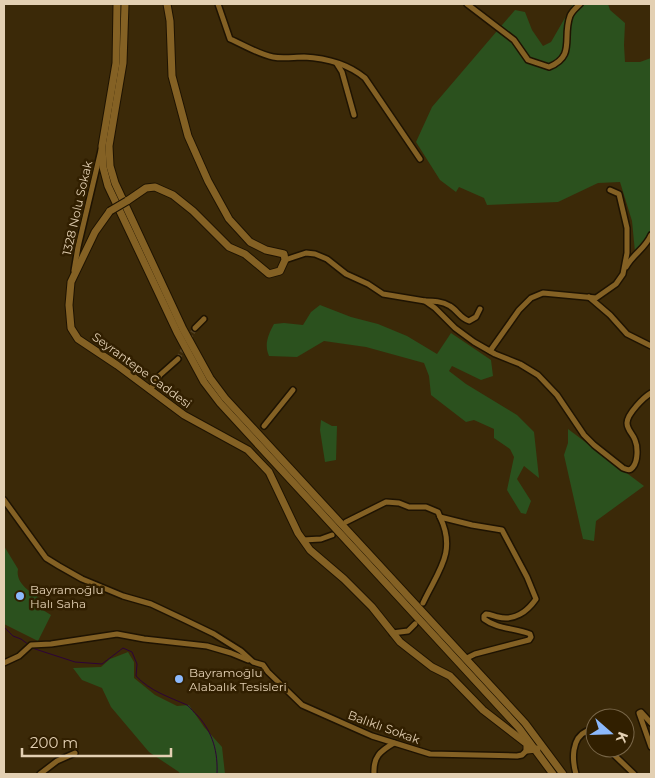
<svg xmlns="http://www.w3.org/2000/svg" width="655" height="778" viewBox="0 0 655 778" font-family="Montserrat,sans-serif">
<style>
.green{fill:#2b511e}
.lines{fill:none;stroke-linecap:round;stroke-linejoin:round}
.stream{stroke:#2d0338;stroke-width:1}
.street-tunnel{stroke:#544222;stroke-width:5;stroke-dasharray:5 2.5;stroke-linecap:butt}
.street-casing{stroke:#1e1302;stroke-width:8}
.secondary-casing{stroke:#1e1302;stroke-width:9}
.street{stroke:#846124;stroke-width:5}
.secondary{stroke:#846124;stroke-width:7}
.secondary-bridge-casing{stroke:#1e1302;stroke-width:9;stroke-linecap:butt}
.secondary-bridge{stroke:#846124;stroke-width:7}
.poi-dot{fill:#8cb9fc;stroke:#311f00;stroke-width:2}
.labels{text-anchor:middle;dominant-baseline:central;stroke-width:5;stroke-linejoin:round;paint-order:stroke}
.street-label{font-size:12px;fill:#e3d0b3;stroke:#311f00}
.poi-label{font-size:12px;fill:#e3d0b3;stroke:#311f00;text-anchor:start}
</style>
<rect width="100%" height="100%" fill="#3b2908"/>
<g class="green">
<polygon points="573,4 608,4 610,10 625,23 624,45 625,62 640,62 651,58 651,237 635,252 632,221 620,182 598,183 558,202 487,205 484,198 459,187 456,192 440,180 416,142 432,107 515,10 525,12 532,30 543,46 551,42"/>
<path d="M320,305l31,12 27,7 29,12 30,18 14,-21 40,27 2,16 -12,4 -29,-14 -3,5 17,13 51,31 17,17 5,46 -15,-12 -7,13 14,22 -5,13 -5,-1 -14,-23 7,-33 -4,-8 -16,-11v-9l-20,-9 -8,2 -35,-27 -2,-19 -5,-13 -58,-16 -42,-6 -27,16 -28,-1c-5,-11 -1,-21 5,-32l10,-1 19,2 8,-13z"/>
<polygon points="321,420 332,426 337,426 336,460 325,462 320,430"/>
<polygon points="568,429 644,486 596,521 594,541 583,539 564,455 568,443"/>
<path d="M4,546l14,23c-3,15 14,24 24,31l-4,7 13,8 -13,26 -34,-17z"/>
<polygon points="128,652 134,662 134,678 155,695 177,706 189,705 204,727 222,747 225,774 180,774 179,772 149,752 111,707 102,688 82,680 73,668 101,667 110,659"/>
</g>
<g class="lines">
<g class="stream">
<polyline points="4,627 13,636 21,639 29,645"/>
<path d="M32,648l43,14 27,2 21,-16 9,4 5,12 -1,12c14,15 33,21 51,29 4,3 7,8 11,11 15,17 20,36 19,58"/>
</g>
<polyline class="street-tunnel" points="178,359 195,328"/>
<defs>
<g id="street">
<path d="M218,4l12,35c14,6 28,15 43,18 10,2 21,0 31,0 21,1 44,7 61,21l55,81"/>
<path d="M467,4l47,36 14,20 21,7c27,-11 13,-29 21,-51 2,-5 6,-8 10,-12"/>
<polyline points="337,64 342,72 354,115"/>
<path d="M285,260l21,-7 9,1 12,5 19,15 22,10 15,10 42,7 10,7 20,20 19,14 21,12 25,10 18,11 19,20 27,40 10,10 29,23c5,2 7,3 10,-1 5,-6 5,-20 2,-27 -2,-6 -8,-10 -8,-17 0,-9 17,-26 24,-30"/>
<path d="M626,267c7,-13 19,-18 25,-32"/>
<polyline points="74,271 78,247 101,150"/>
<polyline points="589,297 610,315 627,334 651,346"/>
<path d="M425,301c8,0 17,0 25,5 7,4 10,12 19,15l7,-4 4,-8"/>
<polyline points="195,328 204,319"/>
<polyline points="490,351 519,310 531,298 543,293 596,298 616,284 623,274 627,253 627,228 619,194 610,190"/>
<polyline points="150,390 160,375 178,359"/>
<polyline points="264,426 293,390"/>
<polyline points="4,500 46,558 59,566 82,579 123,596 151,604 185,620 214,634 241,651 253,662 263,665 268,672 302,705 372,736 430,754 517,756 522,755 527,750"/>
<polyline points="346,522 386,502 399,503 409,507 426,507 438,512 440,517"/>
<polyline points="303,540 321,539 332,535"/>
<path d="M423,603c15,-32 34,-51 17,-86l32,8 30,5 25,47 9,22c-9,13 -22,22 -38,18 -4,-1 -8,-3 -12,-3l-2,2v3c13,10 31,9 46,15l1,3 -2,3 -54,14 -10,5"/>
<polyline points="392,633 408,631 415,624"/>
<polyline points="4,663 19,656 31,645 51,644 117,634 144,639 207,646 231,653 248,660"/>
<polyline points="651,723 641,712 639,713 651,747"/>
<polyline points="607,748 634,774"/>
<polyline points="40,774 57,761 75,753"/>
<path d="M374,774c-1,-17 6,-23 20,-31"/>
<path d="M576,774c-4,-14 -5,-36 11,-43l8,5"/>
</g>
<g id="secondary">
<polyline points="117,4 116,63 102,146 103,167 108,186 177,332 204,382 220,403 519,728 553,774"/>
<polyline points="125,4 123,63 109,146 110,166 115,183 183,329 210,378 225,398 525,723 563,774"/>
<polyline points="127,201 146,188 155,187 173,195 193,211 229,247 245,254 269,274 280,271 285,260 284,254 266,250 250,242 229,219 208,181 188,136 172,76 170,21 167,4"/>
<polyline points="110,211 95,232 71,282 69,305 71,328 78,339 117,365 184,415 248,450 269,472 298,533 310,550 344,579 372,607 400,642 432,667 450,676 483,710 527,744 527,750 537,749"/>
</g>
</defs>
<use href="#street" class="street-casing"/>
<use href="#secondary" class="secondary-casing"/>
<use href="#street" class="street"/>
<use href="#secondary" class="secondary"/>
<defs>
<polyline id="secondary-bridge" points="110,211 127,201"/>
</defs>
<use href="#secondary-bridge" class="secondary-bridge-casing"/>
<use href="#secondary-bridge" class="secondary-bridge"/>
</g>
<g class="poi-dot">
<circle cx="20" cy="596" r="5"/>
<circle cx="179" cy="679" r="5"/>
</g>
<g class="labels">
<g class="street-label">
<text transform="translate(77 208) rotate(-77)">1328 Nolu Sokak</text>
<text transform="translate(142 370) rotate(36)">Seyrantepe Caddesi</text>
<text transform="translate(384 727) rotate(20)">Balıklı Sokak</text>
</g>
<g class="poi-label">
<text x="30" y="589">Bayramoğlu<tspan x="30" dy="14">Halı Saha</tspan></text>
<text x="189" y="672">Bayramoğlu<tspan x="189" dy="14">Alabalık Tesisleri</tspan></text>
</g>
</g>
<rect width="655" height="778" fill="none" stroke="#e3d0b3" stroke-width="10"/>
<g transform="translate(610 733) rotate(110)"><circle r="24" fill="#311f00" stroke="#786648"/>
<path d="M0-4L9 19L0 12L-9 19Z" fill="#8cb9fc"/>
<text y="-8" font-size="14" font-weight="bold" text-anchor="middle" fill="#e3d0b3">K</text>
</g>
<path d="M22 748v8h149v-8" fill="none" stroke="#e3d0b3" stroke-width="2.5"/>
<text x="30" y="748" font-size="15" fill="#e3d0b3" stroke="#311f00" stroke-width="4" paint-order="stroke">200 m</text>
</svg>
